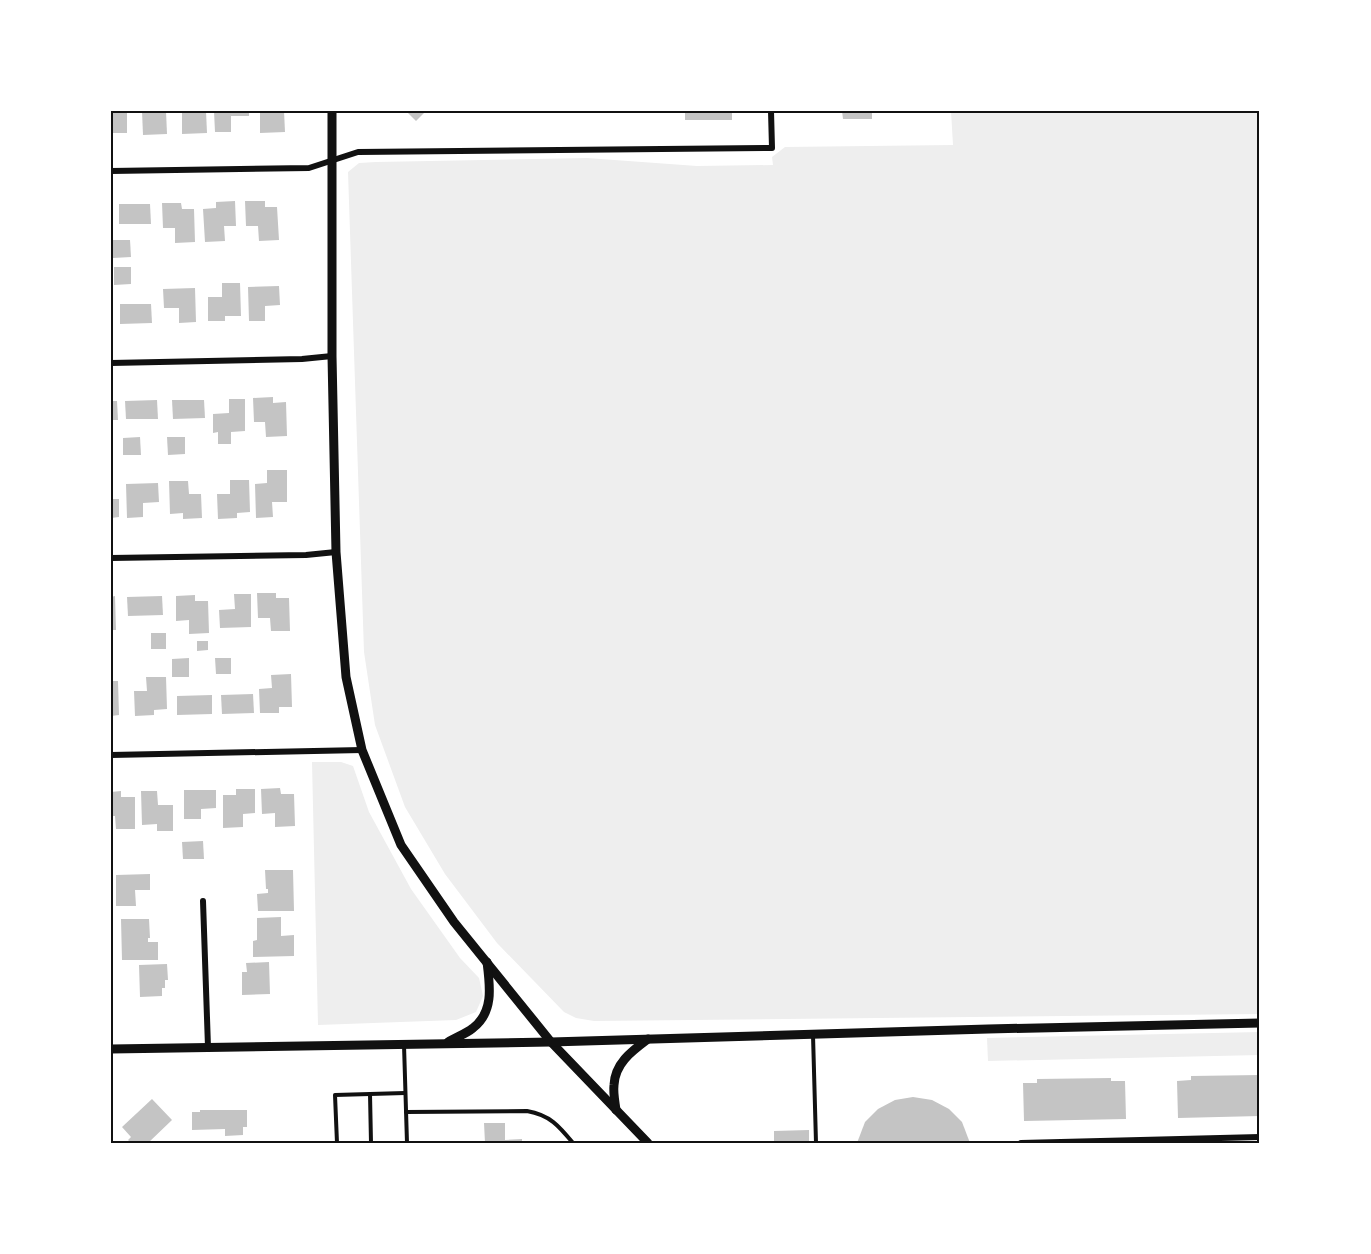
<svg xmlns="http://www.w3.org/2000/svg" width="1371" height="1254" viewBox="0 0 1371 1254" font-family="Cabin,sans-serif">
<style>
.green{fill:#eee}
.building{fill:#c4c4c4}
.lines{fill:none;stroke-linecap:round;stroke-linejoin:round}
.service{stroke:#111;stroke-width:4}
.minor{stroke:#111;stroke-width:6}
.tertiary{stroke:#111;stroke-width:9}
.neatline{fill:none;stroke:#111;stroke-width:2}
</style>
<rect width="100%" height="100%" fill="#fff"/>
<g class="green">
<polygon points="951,111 1260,111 1260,1014 594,1021 576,1018 564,1012 497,943 445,874 405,807 375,725 364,652 348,172 359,163 376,162 587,158 697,166 773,165 772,157 785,147 953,145"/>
<polygon points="312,762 341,762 353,766 369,812 411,889 460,958 479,978 483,996 476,1012 456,1020 318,1025"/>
<polygon points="1260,1032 1260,1055 988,1061 987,1038"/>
</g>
<g class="building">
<rect x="111" y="111" width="16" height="22"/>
<polygon points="142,111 166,111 167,134 143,135"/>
<polygon points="182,111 206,111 207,133 182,134"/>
<polygon points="214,111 249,111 249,116 231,116 231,132 215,132"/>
<polygon points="260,111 284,111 285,132 260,133"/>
<polygon points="406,111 426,111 416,121"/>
<rect x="685" y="111" width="47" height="9"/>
<polygon points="842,111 872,111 872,119 843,119"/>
<polygon points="235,201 236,226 224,226 225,241 205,242 203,209 216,208 216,202"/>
<polygon points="245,201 265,201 265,207 277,207 279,240 259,241 258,226 246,226"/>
<polygon points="162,203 181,203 182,209 194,209 195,242 175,243 175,228 163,228"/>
<polygon points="119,204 150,204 151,224 119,224"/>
<polygon points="113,240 130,240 131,257 113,258"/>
<polygon points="114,267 131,267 131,284 114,285"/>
<polygon points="222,283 240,283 241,316 225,316 225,321 208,321 208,297 222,297"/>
<polygon points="279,286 280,305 265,306 265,321 249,321 248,287"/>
<polygon points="195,288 196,322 179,323 179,308 164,308 163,289"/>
<polygon points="120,304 151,304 152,323 120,324"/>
<polygon points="273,397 273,403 286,402 287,436 266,437 265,422 254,422 253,398"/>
<polygon points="229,399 245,399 245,431 231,432 231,444 218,444 218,432 213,433 213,414 229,413"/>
<polygon points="157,400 158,419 126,419 125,401"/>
<polygon points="172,400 204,400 205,418 173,419"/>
<polygon points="111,401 117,401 118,420 111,420"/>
<polygon points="140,437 141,455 123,455 123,438"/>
<polygon points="167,437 185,437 185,454 168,455"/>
<polygon points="267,470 287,470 287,502 272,502 273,517 256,518 255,484 267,483"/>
<polygon points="230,480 249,480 250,512 237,513 237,518 218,519 217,494 230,494"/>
<polygon points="169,481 188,481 189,494 201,494 202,518 183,519 183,513 170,514"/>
<polygon points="158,483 159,502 143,503 143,517 127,518 126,484"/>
<polygon points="111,499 119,499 119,517 111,518"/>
<polygon points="257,593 276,593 276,598 289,598 290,631 271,631 270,618 258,618"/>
<polygon points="234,594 251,594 251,627 220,628 219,610 235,609"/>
<polygon points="195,595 195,601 208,601 209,633 189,634 189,620 176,621 176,596"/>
<polygon points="115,596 116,630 111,630 111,597"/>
<polygon points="162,596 163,615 128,616 127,597"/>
<rect x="151" y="633" width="15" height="16"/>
<polygon points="197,641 208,641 208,650 197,651"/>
<polygon points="189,658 189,677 172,677 172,659"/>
<polygon points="215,658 231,658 231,674 216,674"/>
<polygon points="291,674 292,707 279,707 279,713 260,713 259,689 272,688 271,675"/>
<polygon points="146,677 166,677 167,709 154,710 154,715 135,716 134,691 147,691"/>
<polygon points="111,681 118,681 119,715 111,716"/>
<polygon points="253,694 254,713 222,714 221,695"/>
<polygon points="212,695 212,714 177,715 177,696"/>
<polygon points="280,788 281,794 294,794 295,826 275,827 275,813 262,814 261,789"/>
<polygon points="236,789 255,789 255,813 243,814 243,827 223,828 223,795 236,795"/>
<polygon points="184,790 216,790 216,808 201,809 201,819 184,819"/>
<polygon points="121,791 121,797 135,797 135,829 116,829 115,816 111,816 111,792"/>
<polygon points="141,791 157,791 158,805 173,805 173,831 157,831 157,824 142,825"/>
<polygon points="203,841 204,859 183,859 182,842"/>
<polygon points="265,870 293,870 294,911 258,911 257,894 268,893 268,889 266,889"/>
<polygon points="150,874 150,890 135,890 136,906 116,906 116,875"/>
<polygon points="281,917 281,936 294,935 294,956 253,957 253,941 257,940 257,918"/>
<polygon points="121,919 149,919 150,938 148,938 148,942 158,942 158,960 122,960"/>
<polygon points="269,962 270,994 242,995 242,972 247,972 246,963"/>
<polygon points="167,964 168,980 165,980 165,988 162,988 162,996 140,997 139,965"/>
<polygon points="1260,1075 1260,1116 1178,1118 1177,1081 1191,1080 1191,1076"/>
<polygon points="1111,1078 1111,1081 1125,1081 1126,1119 1024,1121 1023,1083 1037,1083 1037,1079"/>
<polygon points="913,1097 932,1100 949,1109 962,1122 970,1143 857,1143 865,1122 878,1109 895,1100"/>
<polygon points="152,1099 172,1120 148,1143 131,1143 128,1140 131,1137 122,1127"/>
<polygon points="200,1110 247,1110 247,1127 243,1127 243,1135 225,1136 225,1129 192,1130 192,1112 200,1112"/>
<polygon points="484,1123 505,1123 505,1140 522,1139 522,1143 485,1143"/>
<polygon points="809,1130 809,1143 774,1143 774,1131"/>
</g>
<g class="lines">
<g class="service">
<polyline points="813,1035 816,1143"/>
<polyline points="404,1045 407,1143"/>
<polyline points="370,1094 371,1143"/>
<path d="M406,1112l121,-1c23,4 32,15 46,32"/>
<polyline points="337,1143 335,1095 405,1093"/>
</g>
<g class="minor">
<polyline points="111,171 309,168 358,152 772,148 771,111"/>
<polyline points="111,363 302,359 332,356"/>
<polyline points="111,558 306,555 336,552"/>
<polyline points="111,755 362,750"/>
<polyline points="203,901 208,1047"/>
<polyline points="1021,1143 1260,1137"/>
</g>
<g class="tertiary">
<polyline points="332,111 332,356 336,552 346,677 362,750 401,845 454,922 551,1042 648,1143"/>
<path d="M448,1042c8,-5 18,-8 25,-14 21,-16 17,-42 14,-66"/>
<polyline points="111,1049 551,1042 988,1029 1260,1023"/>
<path d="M616,1110c-1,-8 -3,-17 -2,-25 1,-22 18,-34 34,-46"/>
</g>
</g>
<rect width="1371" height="1254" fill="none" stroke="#ffffff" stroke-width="225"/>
<rect x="112" y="112" width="1146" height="1030" class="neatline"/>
</svg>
